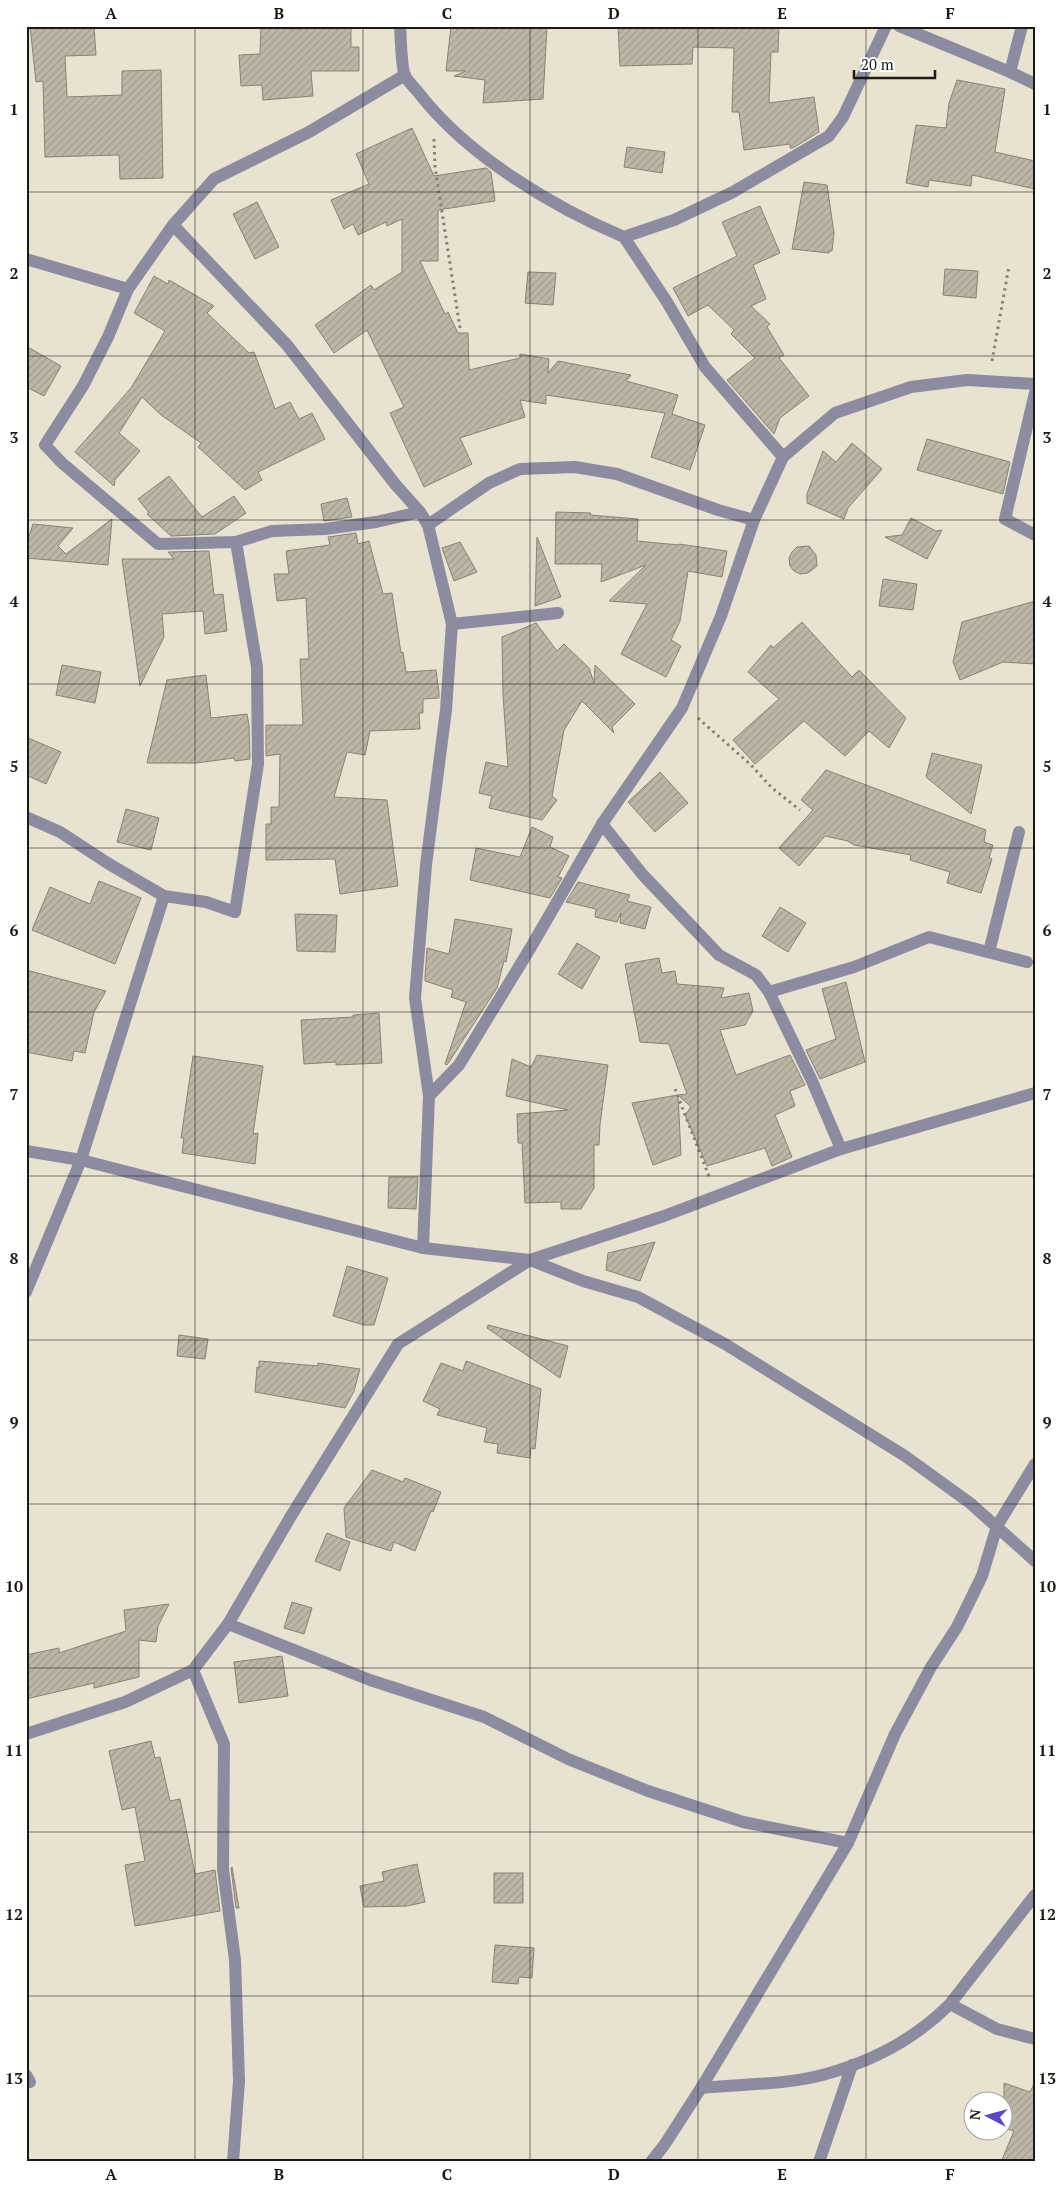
<svg xmlns="http://www.w3.org/2000/svg" width="1061" height="2188" viewBox="0 0 1061 2188" font-family="'PT Serif',serif">
<style>
.building{fill:url(#building-hatch);stroke:#888273}
.lines{fill:none;stroke-linecap:round;stroke-linejoin:round}
.path{stroke:#848074;stroke-width:3;stroke-dasharray:2.5 4;stroke-linecap:butt}
.minor{stroke:#8c8b9f;stroke-width:12}
.grid{fill:none;stroke:#1b1913;stroke-width:1;stroke-opacity:0.55}
.neatline{fill:none;stroke:#1b1913;stroke-width:2}
.grid-label{font-size:16px;text-anchor:middle;font-weight:bold;fill:#1b1913}
</style>
<defs>
<pattern id="building-hatch" width="6" height="6" patternUnits="userSpaceOnUse" patternTransform="scale(1.25)"><rect width="6" height="6" fill="#bdb7a7"/><path d="M-1 1l2-2M0 6l6-6M5 7l2-2" fill="none" stroke="#a29d8f"/></pattern>
</defs>
<rect width="100%" height="100%" fill="#e8e2d1"/>
<g class="building">
<polygon points="30,26 94,26 96,55 65,56 67,97 122,95 122,71 161,70 163,178 120,179 119,155 45,157 43,81 36,82"/>
<polygon points="302,26 351,26 351,47 359,47 359,71 311,71 313,96 263,100 262,85 241,86 239,55 260,54 261,28 302,29"/>
<polygon points="451,26 547,27 543,99 483,103 485,80 454,76 466,71 446,71"/>
<polygon points="618,26 779,26 778,52 771,52 769,103 814,97 819,132 793,148 790,148 790,144 744,150 739,112 732,112 734,48 693,47 692,64 620,66"/>
<polygon points="957,80 1005,89 995,152 1035,161 1035,189 972,175 971,186 929,180 928,187 906,183 916,125 946,128 949,103"/>
<polygon points="412,128 434,176 486,168 491,172 495,201 438,210 438,261 420,261 445,314 448,312 458,333 468,333 469,370 520,358 520,354 549,359 548,373 558,361 631,375 626,381 678,395 672,414 705,425 690,470 651,457 665,413 546,395 546,404 520,400 525,417 460,438 472,464 424,487 390,413 404,407 367,330 334,353 315,325 371,285 374,290 402,272 402,219 387,226 386,222 358,235 353,224 344,229 331,200 369,184 356,154"/>
<polygon points="627,147 665,152 662,173 624,167"/>
<polygon points="804,182 827,185 834,233 832,251 829,251 829,253 792,249"/>
<polygon points="257,202 279,247 255,259 233,214"/>
<polygon points="760,206 780,253 753,265 766,299 751,306 770,324 767,327 784,355 779,358 809,396 780,418 774,434 727,380 755,358 731,334 734,330 708,305 688,316 673,288 737,256 722,222"/>
<polygon points="945,269 978,271 976,298 943,295"/>
<polygon points="528,272 556,273 553,305 525,303"/>
<polygon points="154,276 168,284 169,280 214,306 207,313 249,353 254,352 275,409 290,402 299,419 312,413 325,439 258,472 262,480 245,490 198,447 201,443 161,415 142,397 119,433 140,451 115,480 114,486 75,452 131,388 165,331 134,313"/>
<polygon points="26,346 61,366 44,396 26,387"/>
<polygon points="927,439 1010,462 1003,494 917,470"/>
<polygon points="852,443 882,469 848,508 844,519 807,503 807,494 823,451 836,462"/>
<polygon points="169,476 202,517 234,496 246,513 215,534 171,536 147,514 149,513 138,499"/>
<polygon points="347,498 352,517 324,521 321,504"/>
<polygon points="556,512 591,513 590,515 638,519 637,541 679,545 679,544 727,551 722,577 688,571 680,621 671,640 681,646 666,677 621,654 647,604 609,601 646,565 601,582 602,564 555,564"/>
<polygon points="911,518 936,531 942,530 927,559 885,537 902,535"/>
<polygon points="112,519 108,565 26,558 26,545 33,524 73,528 58,546 66,554"/>
<polygon points="356,533 358,544 369,541 383,594 392,593 401,653 403,652 406,672 436,670 439,693 439,698 423,699 423,713 419,713 420,729 370,731 365,755 347,752 334,797 387,800 398,886 340,894 335,859 266,860 266,824 271,824 271,807 279,807 280,754 266,756 266,725 303,725 300,659 309,659 306,598 277,601 274,574 289,574 286,551 330,545 328,537"/>
<polygon points="537,537 561,597 535,606"/>
<polygon points="460,542 477,572 454,581 442,548"/>
<polygon points="809,546 816,555 817,566 808,573 800,574 794,571 790,566 789,558 792,552 797,547"/>
<polygon points="209,551 214,595 223,594 227,631 205,634 203,611 162,614 164,637 140,686 122,559 174,559 168,552"/>
<polygon points="883,579 917,584 913,610 879,606"/>
<polygon points="1035,601 1035,664 1003,662 960,680 953,662 962,622"/>
<polygon points="802,622 852,677 859,670 906,718 889,748 869,731 845,756 804,721 755,764 733,740 779,699 748,672 771,645 773,648"/>
<polygon points="536,623 557,651 564,644 589,668 594,683 595,665 635,704 612,727 614,733 582,701 564,730 552,796 557,800 542,820 489,808 492,796 479,793 486,762 508,767 503,695 502,637"/>
<polygon points="62,665 101,672 95,703 56,695"/>
<polygon points="206,675 211,718 247,714 249,725 250,759 235,761 234,758 196,763 147,763 167,680"/>
<polygon points="26,737 61,752 46,784 26,775"/>
<polygon points="932,753 982,765 971,814 926,777"/>
<polygon points="826,770 986,830 984,842 993,845 989,858 992,859 981,893 947,883 950,872 910,860 911,855 854,845 848,841 825,836 799,866 779,848 813,810 801,800"/>
<polygon points="660,772 688,803 655,832 628,802"/>
<polygon points="126,809 159,818 151,850 117,842"/>
<polygon points="532,827 553,837 550,847 569,856 558,877 562,878 550,898 470,880 476,848 520,857"/>
<polygon points="99,881 141,898 115,964 32,930 50,887 90,904"/>
<polygon points="578,882 630,895 627,901 651,907 645,929 620,923 621,913 617,922 595,917 596,909 566,902"/>
<polygon points="780,907 806,923 788,952 762,936"/>
<polygon points="295,914 337,915 335,952 297,951"/>
<polygon points="455,919 512,929 506,962 504,961 497,988 447,1065 445,1064 466,1002 451,997 453,990 425,981 425,977 427,948 449,954"/>
<polygon points="577,943 600,957 582,989 558,974"/>
<polygon points="659,958 662,973 675,971 677,984 724,988 721,998 749,993 753,1011 745,1025 720,1030 736,1075 790,1055 805,1085 790,1091 795,1106 775,1115 792,1157 772,1166 765,1148 707,1166 685,1115 691,1107 678,1095 687,1094 669,1044 640,1042 625,964"/>
<polygon points="26,970 106,991 94,1012 85,1053 74,1051 72,1061 26,1052"/>
<polygon points="846,982 865,1062 820,1079 806,1050 836,1039 822,989"/>
<polygon points="379,1013 382,1063 336,1065 336,1062 304,1064 301,1020 353,1017 353,1015"/>
<polygon points="537,1055 608,1065 600,1124 599,1145 594,1145 594,1188 581,1209 561,1209 561,1202 525,1203 522,1143 518,1143 517,1114 568,1110 506,1096 512,1059 531,1067"/>
<polygon points="193,1056 263,1066 253,1134 258,1133 255,1164 182,1153 184,1138 181,1138"/>
<polygon points="678,1095 681,1155 653,1165 632,1103"/>
<polygon points="389,1177 418,1177 416,1209 388,1208"/>
<polygon points="655,1242 640,1281 606,1270 608,1253"/>
<polygon points="347,1266 388,1278 374,1325 364,1325 333,1316"/>
<polygon points="488,1325 568,1346 560,1378 487,1328"/>
<polygon points="179,1335 208,1339 205,1359 177,1356"/>
<polygon points="259,1361 318,1366 318,1363 360,1369 354,1391 345,1408 255,1392 257,1367 259,1368"/>
<polygon points="466,1361 541,1389 535,1449 531,1448 530,1458 497,1453 498,1444 484,1442 487,1428 437,1415 440,1409 423,1401 441,1363 463,1371"/>
<polygon points="372,1470 403,1482 405,1478 441,1492 433,1512 431,1511 415,1551 394,1542 391,1551 346,1537 344,1508"/>
<polygon points="327,1533 350,1542 340,1571 315,1561"/>
<polygon points="292,1602 312,1608 304,1634 284,1628"/>
<polygon points="169,1604 158,1626 156,1642 139,1640 139,1677 94,1688 94,1683 26,1699 26,1655 59,1648 59,1653 126,1631 124,1610"/>
<polygon points="282,1656 288,1696 239,1703 234,1662"/>
<polygon points="151,1741 155,1758 160,1757 170,1801 180,1799 195,1874 215,1870 220,1911 135,1926 125,1865 145,1861 135,1807 122,1810 109,1751"/>
<polygon points="417,1864 425,1902 407,1906 364,1907 360,1886 384,1881 382,1872"/>
<polygon points="232,1867 239,1908 236,1908 231,1868"/>
<rect x="494" y="1873" width="29" height="30"/>
<polygon points="495,1945 534,1948 532,1978 519,1977 518,1984 492,1982"/>
<polygon points="1035,2082 1035,2162 1001,2162 1014,2131 1004,2128 1004,2083 1030,2092"/>
</g>
<g class="lines">
<g class="path">
<polyline points="434,139 435,167 460,328"/>
<polyline points="992,361 1009,266"/>
<polyline points="698,718 751,765 772,788 800,810"/>
<polyline points="675,1089 710,1179"/>
</g>
<g class="minor">
<path d="M400,26c1,11 1,41 5,50 4,7 12,14 17,21 48,60 131,110 202,140l50,-17 59,-28 96,-56 14,-19 43,-91"/>
<polyline points="899,26 1010,72 1035,84"/>
<polyline points="1010,72 1022,26"/>
<polyline points="405,75 309,132 214,179 173,225 128,289 108,337 83,386 45,445 62,463 158,544 236,542 272,531 325,529 376,522 420,512"/>
<polyline points="173,225 287,345 395,484 420,512 428,525 452,624 446,710 426,865 415,998 429,1096 423,1248"/>
<polyline points="624,237 667,302 705,367 783,457"/>
<polyline points="26,259 128,289"/>
<polyline points="1035,393 1005,519 1035,535"/>
<polyline points="428,525 489,483 520,469 575,467 617,474 718,510 754,520 783,457 835,413 911,387 967,380 1035,384"/>
<polyline points="452,624 558,613"/>
<polyline points="26,817 60,832 109,864 164,896 206,902 235,912 258,764 257,667 236,542"/>
<polyline points="602,824 643,875 719,955 756,975 769,992 812,1081 841,1149"/>
<polyline points="989,952 1019,832"/>
<polyline points="769,992 854,967 929,937 1027,962"/>
<polyline points="429,1096 459,1065 531,947 602,824 682,708 721,616 754,520"/>
<polyline points="26,1151 81,1160 164,896"/>
<polyline points="26,1292 81,1160 423,1248 530,1260 583,1281 638,1297 725,1344 905,1456 970,1503 1035,1561"/>
<polyline points="228,1624 370,1680 484,1717 568,1759 648,1791 743,1822 848,1843"/>
<polyline points="193,1670 224,1744 223,1869 235,1960 239,2081 233,2162"/>
<polyline points="26,1734 125,1702 193,1670 228,1624 291,1516 398,1344 530,1260 664,1216 841,1149 1035,1093"/>
<polyline points="950,2004 997,2029 1035,2039"/>
<polyline points="26,2075 30,2082"/>
<path d="M701,2088c40,-4 87,-3 125,-14 47,-13 89,-35 124,-70l85,-109"/>
<polyline points="651,2162 665,2144 701,2088 848,1843 895,1734 931,1667 957,1627 982,1576 997,1526 1035,1464"/>
<polyline points="819,2162 852,2065"/>
</g>
</g>
<path class="grid" d="M195,26v2136M363,26v2136M530,26v2136M698,26v2136M866,26v2136M26,192h1009M26,356h1009M26,520h1009M26,684h1009M26,848h1009M26,1012h1009M26,1176h1009M26,1340h1009M26,1504h1009M26,1668h1009M26,1832h1009M26,1996h1009"/>
<rect width="1061" height="2188" fill="none" stroke="#ffffff" stroke-width="55"/>
<g transform="translate(988 2116) rotate(276)"><circle r="24" fill="#ffffff" stroke="#a4a3a1"/>
<path d="M0-4L9 19L0 12L-9 19Z" fill="#6046bf"/>
<text y="-8" font-size="14" font-weight="bold" text-anchor="middle" fill="#1b1913">N</text>
</g>
<path d="M854 70v8h81v-8" fill="none" stroke="#1b1913" stroke-width="2.5"/>
<text x="861" y="70" font-size="15" fill="#1b1913" stroke="#ffffff" stroke-width="4" paint-order="stroke">20 m</text>
<rect x="28" y="28" width="1006" height="2132" class="neatline"/>
<g class="grid-label">
<text x="111" y="19">A</text>
<text x="279" y="19">B</text>
<text x="447" y="19">C</text>
<text x="614" y="19">D</text>
<text x="782" y="19">E</text>
<text x="950" y="19">F</text>
<text x="14" y="115">1</text>
<text x="1047" y="115">1</text>
<text x="14" y="279">2</text>
<text x="1047" y="279">2</text>
<text x="14" y="443">3</text>
<text x="1047" y="443">3</text>
<text x="14" y="607">4</text>
<text x="1047" y="607">4</text>
<text x="14" y="772">5</text>
<text x="1047" y="772">5</text>
<text x="14" y="936">6</text>
<text x="1047" y="936">6</text>
<text x="14" y="1100">7</text>
<text x="1047" y="1100">7</text>
<text x="14" y="1264">8</text>
<text x="1047" y="1264">8</text>
<text x="14" y="1428">9</text>
<text x="1047" y="1428">9</text>
<text x="14" y="1592">10</text>
<text x="1047" y="1592">10</text>
<text x="14" y="1756">11</text>
<text x="1047" y="1756">11</text>
<text x="14" y="1920">12</text>
<text x="1047" y="1920">12</text>
<text x="14" y="2084">13</text>
<text x="1047" y="2084">13</text>
<text x="111" y="2180">A</text>
<text x="279" y="2180">B</text>
<text x="447" y="2180">C</text>
<text x="614" y="2180">D</text>
<text x="782" y="2180">E</text>
<text x="950" y="2180">F</text>
</g>
</svg>
